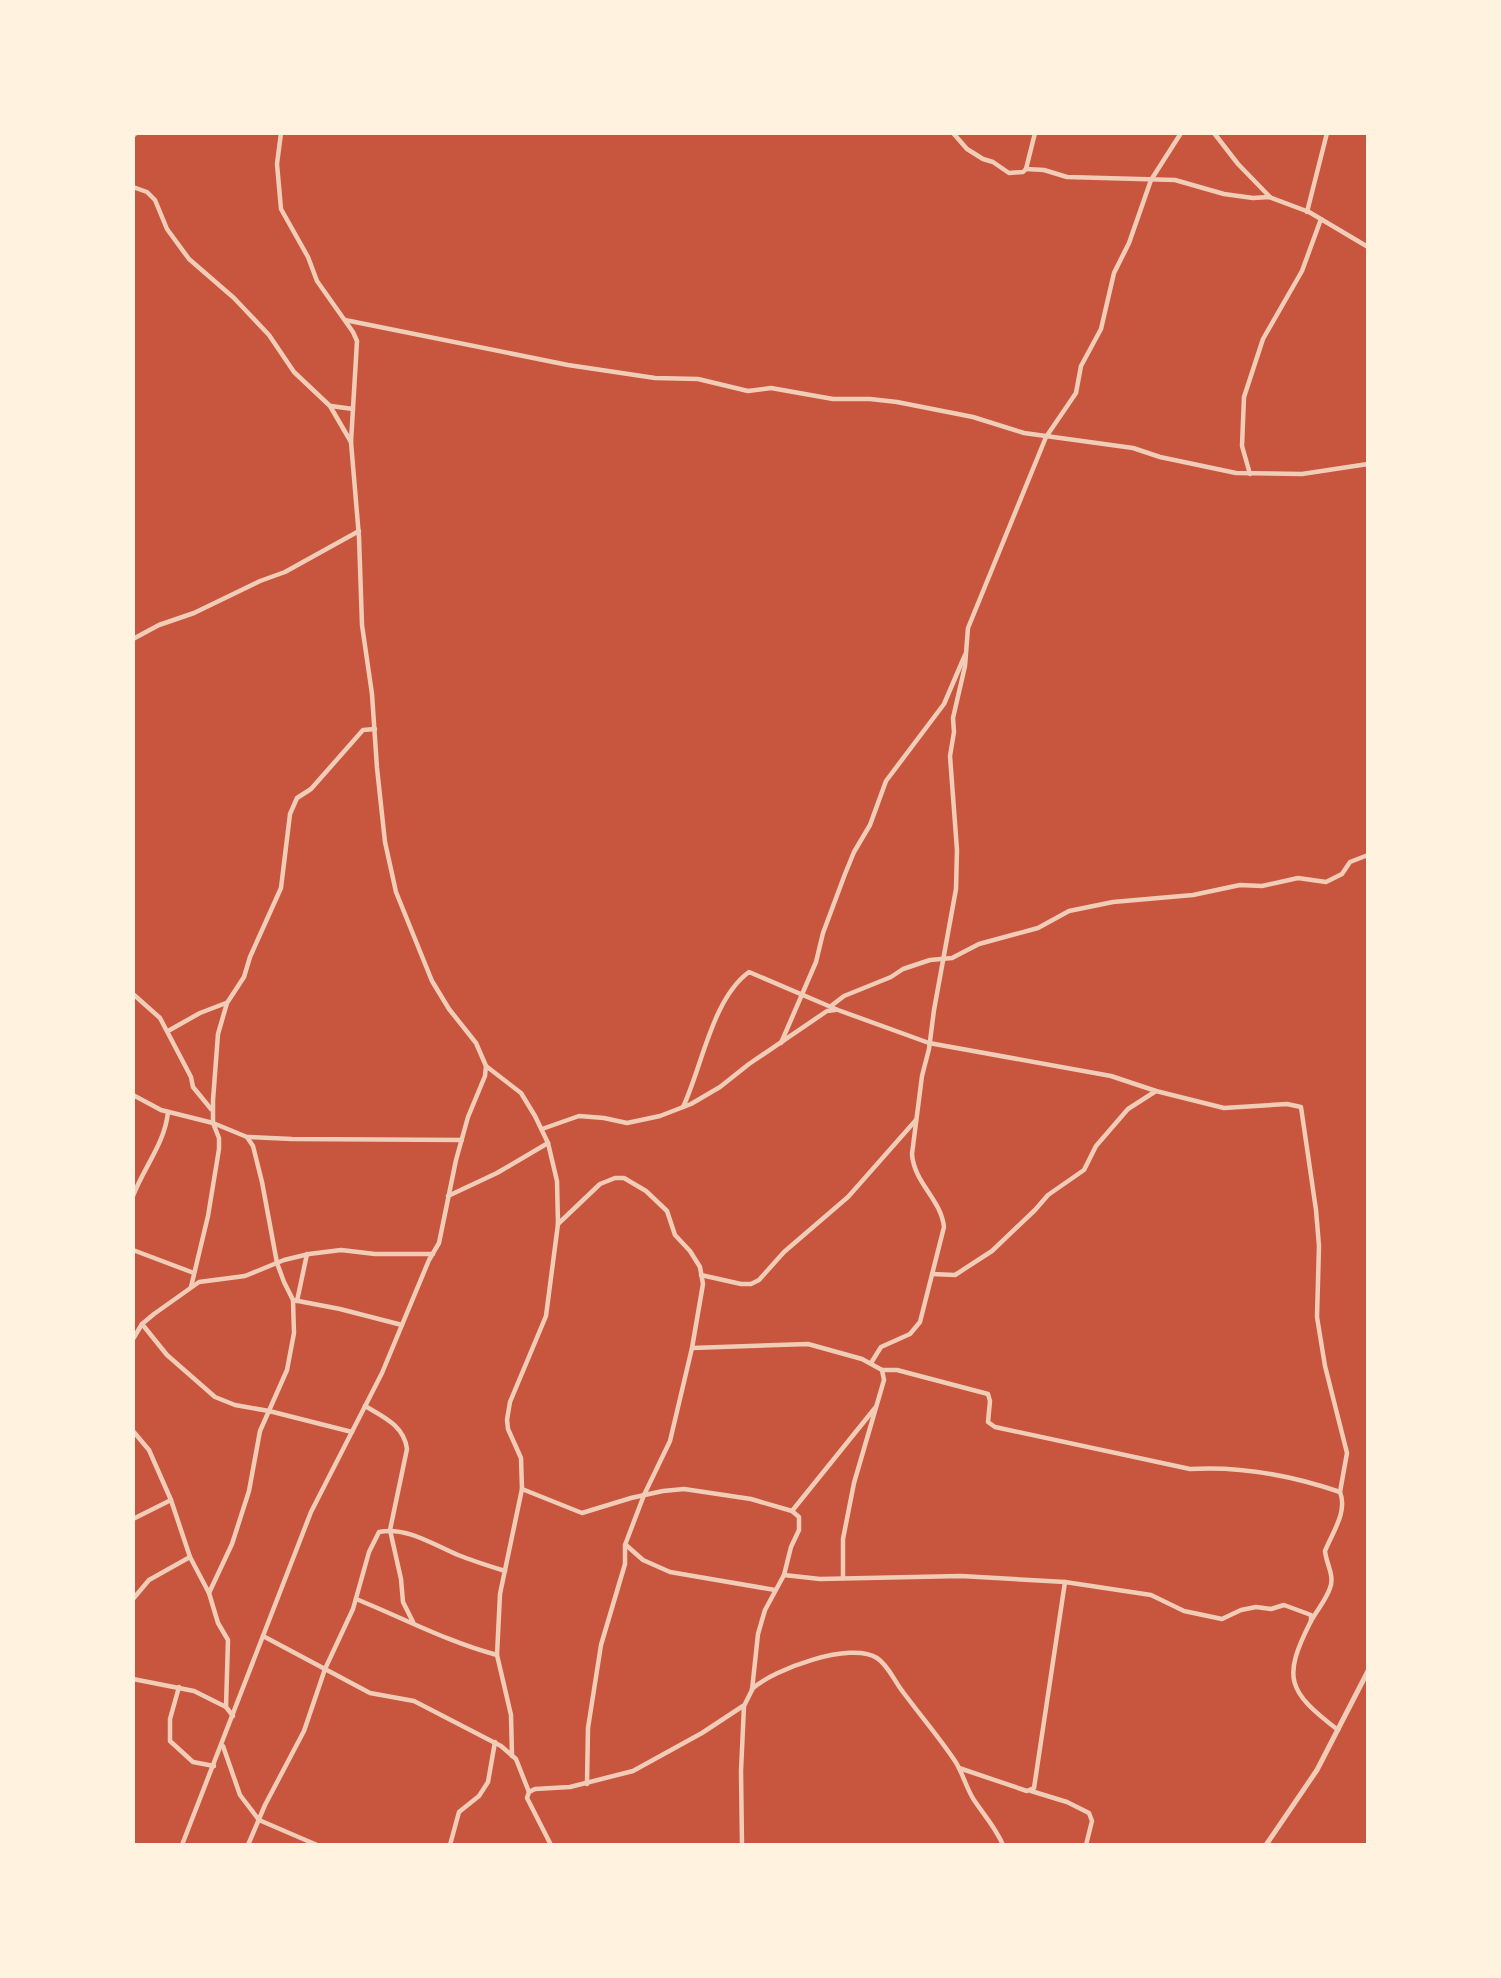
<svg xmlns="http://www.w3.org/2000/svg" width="1501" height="1978" viewBox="0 0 1501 1978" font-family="'Archivo Narrow',sans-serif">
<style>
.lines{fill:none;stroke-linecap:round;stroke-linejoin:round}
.minor{stroke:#f1ccb7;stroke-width:4.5}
.tertiary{stroke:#f1ccb7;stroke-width:5}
</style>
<rect width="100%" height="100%" fill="#c8553d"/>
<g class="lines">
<g class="minor">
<polyline points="953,133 967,149 983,159 993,162 1009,173 1023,172 1026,169"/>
<polyline points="1035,133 1026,169 1044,170 1067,177 1175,180 1224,194 1253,198 1269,197 1309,212 1368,247"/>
<polyline points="1214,133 1238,164 1270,197"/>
<polyline points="133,136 136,133"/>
<polyline points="133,187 147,192 155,200 167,229 189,259 234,298 269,335 294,372 330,406 351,442"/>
<polyline points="1307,212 1327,133"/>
<polyline points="345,320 568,365 655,378 698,379 748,391 771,388 833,399 870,399 897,402 973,417 1024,433 1133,448 1160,457 1236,473 1302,474 1368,464"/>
<polyline points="331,406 353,409"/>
<polyline points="1250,474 1242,446 1244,397 1263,339 1302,271 1321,219"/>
<polyline points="133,639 159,625 194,613 260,581 285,572 359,531"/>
<polyline points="133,994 160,1018 191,1077 193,1087 211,1109"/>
<polyline points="831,1006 844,996 891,977 903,969 930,960 952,958 979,944 1038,928 1069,911 1113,902 1193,895 1240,885 1262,886 1298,878 1326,882 1342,874 1350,862 1368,855"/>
<polyline points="168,1031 200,1013 226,1003"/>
<polyline points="781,1043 816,962 823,933 845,874 854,852 870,825 886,781 944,704 965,655"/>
<polyline points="486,1066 521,1093 535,1116 548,1143 557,1181 558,1224 546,1316 510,1402 507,1420 508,1429 521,1458 522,1489 500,1594 497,1655 511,1715 512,1756"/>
<polyline points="133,1095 161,1110 213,1123 247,1137 253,1146 262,1182 277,1263 284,1282 293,1300 294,1333 287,1370 260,1431 249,1491 232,1544 209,1593"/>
<path d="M683,1107c19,-40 29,-108 66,-135l89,38 91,33 182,33 45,15 68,17 63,-4 14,3 15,103 3,36 -2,71 8,49 22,87 -7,39"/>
<polyline points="542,1129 579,1116 604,1118 627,1123 660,1116 691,1104 720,1087 749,1064 827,1011 835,1010"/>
<polyline points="248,1137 292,1139 462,1140"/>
<path d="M133,1196c11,-29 32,-53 35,-84"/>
<polyline points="448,1196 497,1173 548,1143"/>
<polyline points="558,1224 600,1184 615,1178 624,1178 646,1191 667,1211 675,1235 690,1251 700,1267 703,1284 692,1348 670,1441 644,1495 625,1545 625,1564 601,1645 588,1728 587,1784"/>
<polyline points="133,1250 194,1273"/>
<polyline points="932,1274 955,1275 992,1251 1035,1210 1048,1195 1084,1170 1096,1146 1128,1109 1156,1091"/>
<polyline points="701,1275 741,1284 751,1284 759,1280 784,1252 848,1197 916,1120"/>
<polyline points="191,1287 208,1216 219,1149 219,1138 213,1123 213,1100 218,1034 227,1003 244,977 250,957 281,888 290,814 297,798 311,789 363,730 375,729"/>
<polyline points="293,1300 340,1309 402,1325"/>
<polyline points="297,1301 307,1254"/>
<polyline points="142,1324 167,1355 215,1397 235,1405 269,1411 352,1432"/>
<polyline points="133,1339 142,1324 154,1314 199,1282 245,1276 284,1260 309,1254 341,1250 375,1254 433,1254"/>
<polyline points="692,1348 808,1344 862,1359 882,1370 884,1380 854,1483 843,1539 843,1578"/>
<path d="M871,1363l10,-16 29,-13 10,-12 24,-95c-3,-28 -30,-44 -32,-73l10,-78 7,-27 5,-39 22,-121 1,-39 -7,-94 4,-24 -1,-14 12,-52 3,-38 78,-191 30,-44 5,-27 20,-37 13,-56 15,-30 22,-63 30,-47"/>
<path d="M882,1370h15l91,24 2,7 -2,21 7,5 195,42c50,-3 103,7 150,23 8,20 -8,41 -15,59 1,12 10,25 5,37 -4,12 -13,22 -19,33 -29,57 -24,70 27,109"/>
<path d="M365,1406c19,11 39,20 42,43l-17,81 11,49 2,23 10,20"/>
<polyline points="133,1431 149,1450 171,1500 190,1557 209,1593 218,1623 228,1640 226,1707 233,1716"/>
<polyline points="522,1489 582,1513 631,1498 663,1491 684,1489 751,1499 792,1511 799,1517 799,1530 791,1547 784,1575 765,1610 758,1634 752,1690 744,1706 741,1771 742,1845"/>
<polyline points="792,1511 875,1408"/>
<polyline points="133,1519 171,1500"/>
<polyline points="626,1545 643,1560 670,1572 775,1590"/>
<polyline points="784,1575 820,1579 961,1576 1065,1582 1151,1595 1184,1611 1222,1619 1241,1610 1256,1607 1271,1609 1284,1605 1311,1615 1311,1621"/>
<polyline points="133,1599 149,1580 190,1557"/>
<path d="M356,1599c47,19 92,43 141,56"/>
<polyline points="263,1636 370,1693 414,1701 501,1746 516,1759 529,1792"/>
<polyline points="133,1679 194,1691 226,1707"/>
<polyline points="179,1687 170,1719 170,1741 193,1762 214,1766"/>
<path d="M752,1689c22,-20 99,-48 125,-31 12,8 17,23 26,34 17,23 36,45 52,69 8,12 11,27 19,39 10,15 22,28 29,45"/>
<polyline points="223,1746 240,1795 259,1820 317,1845"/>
<polyline points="959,1768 1027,1791 1034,1788 1065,1582"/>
<polyline points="1031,1791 1067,1802 1089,1813 1092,1821 1086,1845"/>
<polyline points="182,1845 311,1512 382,1373 429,1260 439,1243 456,1160 468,1117 485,1076 486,1066 476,1043 449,1009 432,981 396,892 385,842 377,768 372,694 362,625 359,537 351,442 357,341 353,332 317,281 308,257 281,209 277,164 281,133"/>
<path d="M248,1845l17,-40 39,-74 21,-62 28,-60 16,-57 10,-20c27,-6 55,13 79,23 15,6 31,11 47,16"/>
<polyline points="450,1845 459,1812 479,1796 488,1782 495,1742"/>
<polyline points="551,1845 527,1798 529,1792 535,1789 570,1787 633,1771 702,1733 743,1706"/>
</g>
<polyline class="tertiary" points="1266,1845 1317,1770 1368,1671"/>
</g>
<rect width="1501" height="1978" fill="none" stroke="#fff3e0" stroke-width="270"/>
</svg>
